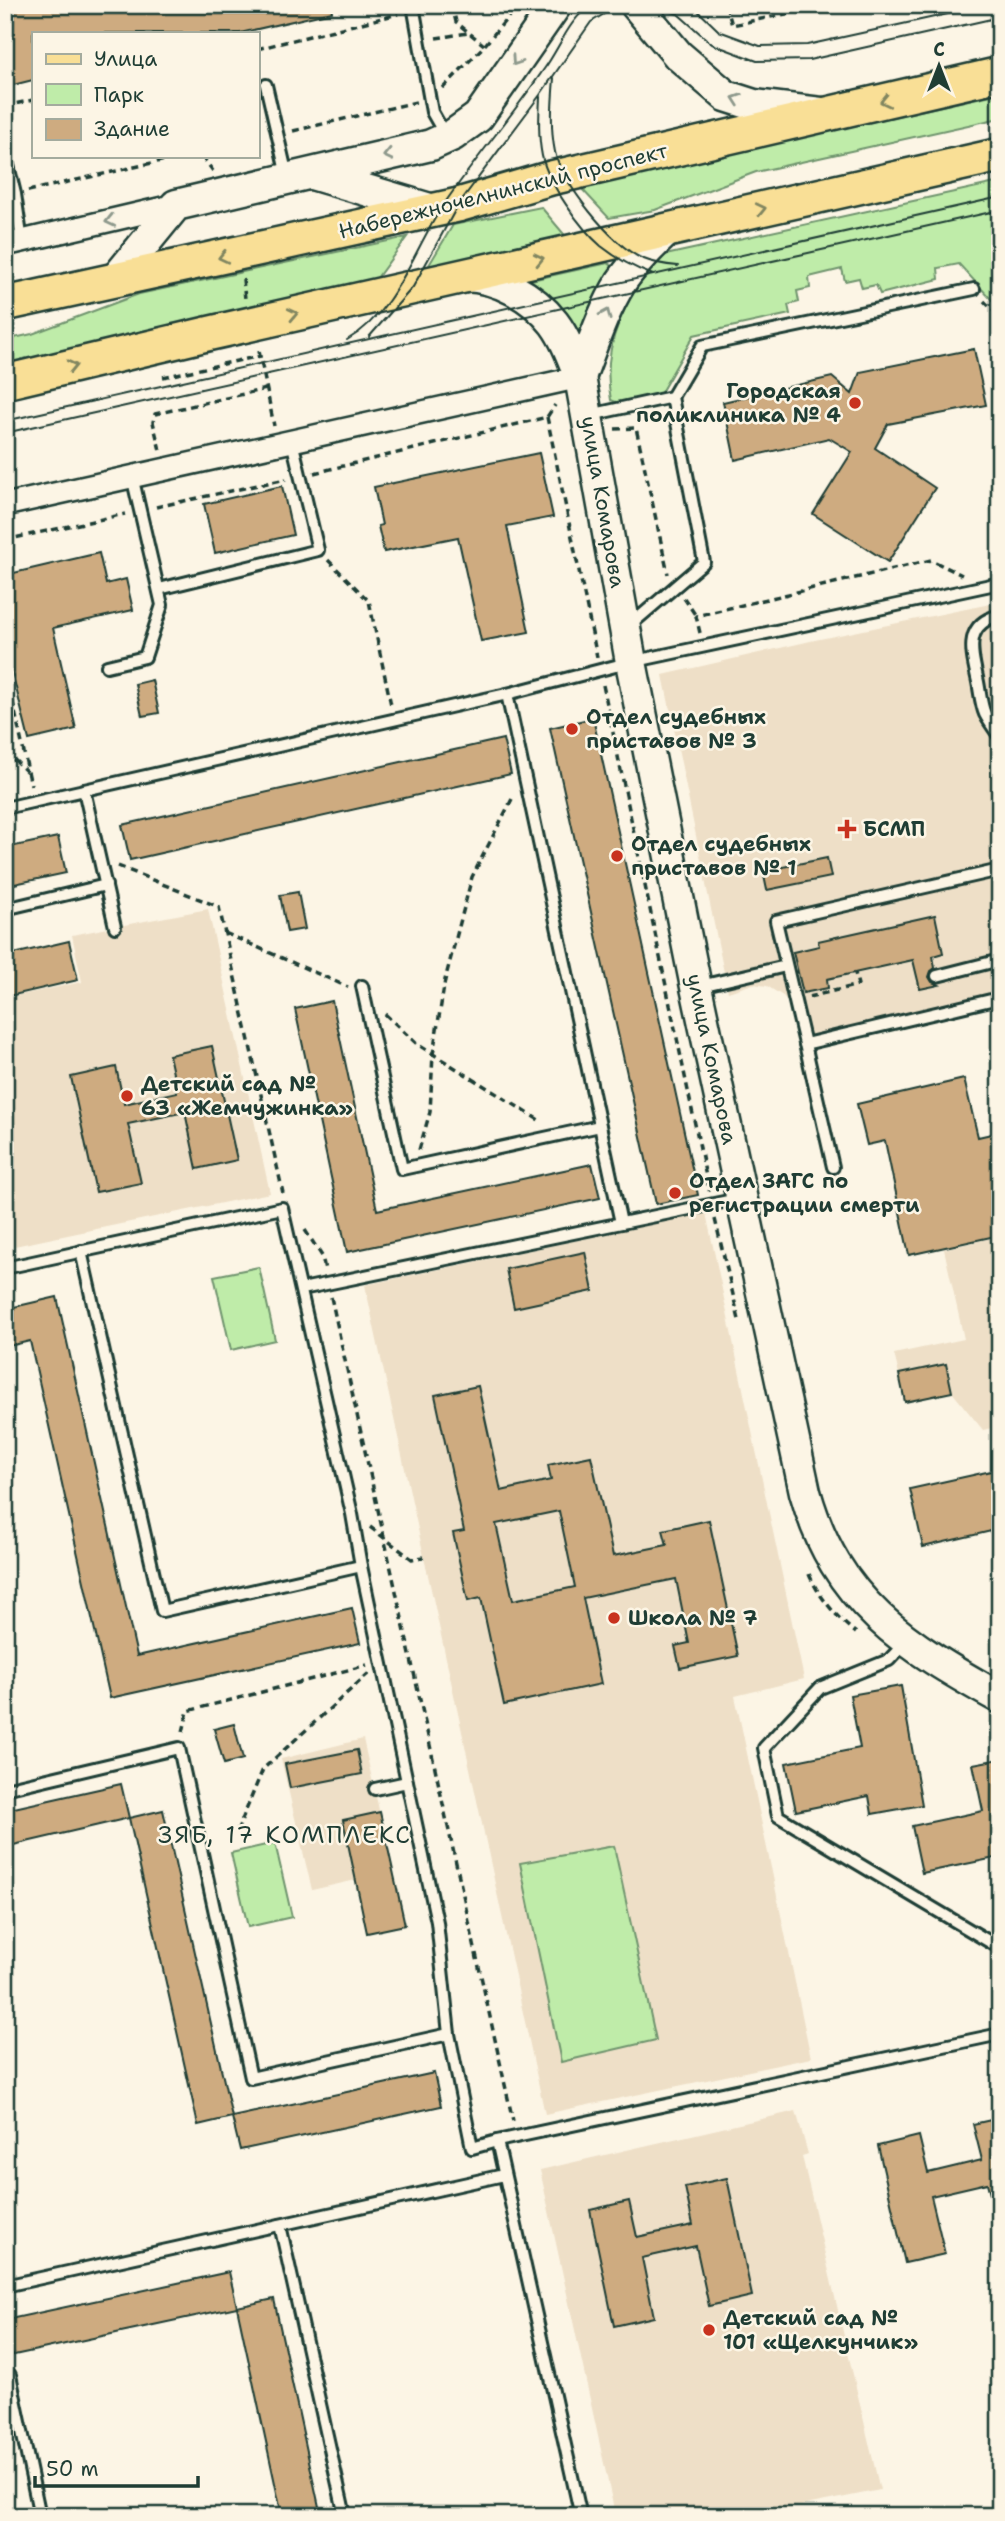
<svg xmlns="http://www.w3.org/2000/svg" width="1005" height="2521" viewBox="0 0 1005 2521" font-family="'Shantell Sans',sans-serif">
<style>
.built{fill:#eedfc7}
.green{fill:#bfeca9;stroke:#6f946e;stroke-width:2}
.building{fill:#ceab80;stroke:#1f3d34;stroke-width:2;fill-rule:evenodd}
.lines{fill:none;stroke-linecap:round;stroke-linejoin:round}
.lane-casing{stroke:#1f3d34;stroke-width:16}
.street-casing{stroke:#1f3d34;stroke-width:26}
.secondary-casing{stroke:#1f3d34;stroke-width:35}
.primary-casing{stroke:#1f3d34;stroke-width:38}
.path{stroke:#1f3d34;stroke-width:3.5;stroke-dasharray:7 5;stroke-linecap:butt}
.lane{stroke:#fcf5e5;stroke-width:10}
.street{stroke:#fcf5e5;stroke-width:21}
.secondary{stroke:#fcf5e5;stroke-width:30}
.primary{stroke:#f9df96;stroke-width:33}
.tram{stroke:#1f3d34;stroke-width:2}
.oneway{stroke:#8e998c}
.oneway2{stroke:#818660}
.poi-dot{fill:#c8321e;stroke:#fcf5e5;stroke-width:2.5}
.labels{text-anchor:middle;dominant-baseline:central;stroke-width:5;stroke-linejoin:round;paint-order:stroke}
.street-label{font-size:21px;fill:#1f3d34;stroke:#fcf5e5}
.poi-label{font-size:21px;font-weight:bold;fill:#1f3d34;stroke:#fcf5e5;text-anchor:start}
.quarter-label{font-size:24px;letter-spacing:2px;fill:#1f3d34;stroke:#fcf5e5}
</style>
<rect width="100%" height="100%" fill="#fcf5e5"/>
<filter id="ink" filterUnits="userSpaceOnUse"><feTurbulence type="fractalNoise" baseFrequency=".0143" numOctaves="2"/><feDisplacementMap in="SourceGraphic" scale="14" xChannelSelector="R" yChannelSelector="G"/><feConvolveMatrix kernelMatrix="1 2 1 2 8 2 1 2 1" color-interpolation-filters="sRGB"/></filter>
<g filter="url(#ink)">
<g class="built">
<polygon points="1000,602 1000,1003 800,1051 788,1002 783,996 767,986 753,984 728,992 663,675 815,640"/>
<polygon points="208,909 270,1193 5,1248 5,998 82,982 72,935"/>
<polygon points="706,1213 804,1679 735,1696 811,2058 545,2114 365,1285"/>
<polygon points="1000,1236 1000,1426 983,1430 952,1392 946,1364 899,1374 894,1354 964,1339 944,1249"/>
<polygon points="363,1739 405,1925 367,1933 356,1880 312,1890 281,1759"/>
<polygon points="796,2111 808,2154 802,2156 880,2490 752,2516 625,2516 615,2514 540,2170"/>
</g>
<g class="green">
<polygon points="1000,93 1000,118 756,172 655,210 609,218 580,187"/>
<path d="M1000,182v127l-41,-45 -21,4 1,11 -59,15 -4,-9 -14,3 -3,-10 -14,3 -3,-12 -33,8 1,11 -13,3 2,11 -11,3 2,9 -96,21 -34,59 -42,9 -7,-3c-11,-55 15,-103 50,-144z"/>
<polygon points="541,207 568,239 426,270 453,225"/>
<polygon points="407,237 374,282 5,367 5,340 32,334 139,294"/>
<polygon points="608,263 618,270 583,337 565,313 522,282"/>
<polygon points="259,1267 275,1340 231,1350 214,1276"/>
<polygon points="275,1843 292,1917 248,1927 231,1853"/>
<polygon points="614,1846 656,2040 561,2062 520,1863"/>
</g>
<g class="building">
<polygon points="5,5 331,5 332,12 240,33 33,33 33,80 5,87"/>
<polygon points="974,349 986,405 888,424 875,448 935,488 888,562 813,514 852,452 829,438 735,460 723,402 832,377 852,394 860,372"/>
<polygon points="539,453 553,517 507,526 529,632 481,641 458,537 384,552 378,526 382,525 374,487"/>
<polygon points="282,486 293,535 215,553 204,504"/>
<polygon points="99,553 106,584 126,579 133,610 53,628 76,729 29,740 5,644 5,575"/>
<polygon points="152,680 159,713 142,716 135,684"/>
<polygon points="593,718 698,1195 656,1204 550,728"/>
<polygon points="503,739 511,774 130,860 122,825"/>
<polygon points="58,837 66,873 5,886 5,848"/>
<polygon points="827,858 831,877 767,890 763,871"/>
<polygon points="298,892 305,929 287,932 280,895"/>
<polygon points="935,915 943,953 933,956 935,968 931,971 929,977 932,982 939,985 920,989 913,960 827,979 828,988 803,993 793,952 819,946 818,941"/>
<polygon points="69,941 78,980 5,997 5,956"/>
<polygon points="332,1001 377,1210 592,1164 600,1198 347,1252 295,1009"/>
<polygon points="212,1046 237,1160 197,1169 185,1112 128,1124 141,1183 96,1192 71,1077 116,1067 124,1104 177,1092 169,1055"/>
<polygon points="964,1079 978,1137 1000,1132 1000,1235 909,1255 885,1141 867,1145 857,1104"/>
<polygon points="585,1252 593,1291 514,1308 506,1269"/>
<polygon points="57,1297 137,1656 352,1608 360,1643 110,1698 30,1341 5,1347 5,1309"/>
<polygon points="946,1364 952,1392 905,1402 899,1374"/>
<path d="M478,1386l23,105 50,-11 -3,-15 43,-9 22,100 54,-11 -4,-15 46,-10 29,136 -58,12 -5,-22 14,-3 -13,-64 -93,19 18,86 -97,21 -23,-107 -13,3 -15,-68 11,-2 -29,-136zM559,1511l16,76 -62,13 -17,-76z"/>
<polygon points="1000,1469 1000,1529 923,1547 910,1489"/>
<polygon points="901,1686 922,1805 872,1814 869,1796 796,1811 786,1763 860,1748 850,1695"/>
<polygon points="234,1724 243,1759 224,1764 214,1729"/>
<polygon points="357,1750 362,1774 290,1788 285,1764"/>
<polygon points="1000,1759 1000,1857 922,1873 912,1826 983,1811 973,1764"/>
<polygon points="121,1784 129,1818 5,1847 5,1810"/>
<polygon points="163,1810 232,2117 198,2125 129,1818"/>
<polygon points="380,1812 405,1925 367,1933 343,1820"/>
<polygon points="434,2073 441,2106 240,2150 232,2117"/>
<polygon points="1000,2118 1000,2205 993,2206 987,2183 931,2196 945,2254 905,2263 878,2146 919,2136 928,2173 982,2160 973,2124"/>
<polygon points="727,2178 752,2296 709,2306 696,2246 642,2258 654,2317 614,2326 590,2210 629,2201 637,2237 693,2225 685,2187"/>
<polygon points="229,2272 237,2307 5,2357 5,2320"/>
<polygon points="274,2299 321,2516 282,2516 237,2307"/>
</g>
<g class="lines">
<defs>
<g id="lane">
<polyline points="413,5 432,112 440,126 451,134"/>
<polyline points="266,85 287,176"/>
<polyline points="5,153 15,194 22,242"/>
<polyline points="590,415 672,397 702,346 974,289"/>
<polyline points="159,589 318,550 292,441"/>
<path d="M1000,615c-38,9 -28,39 -22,67 2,10 3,23 7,32 4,8 10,16 15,23"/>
<polyline points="628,627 704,562 672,397"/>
<polyline points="107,666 145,657 162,605 132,476"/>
<polyline points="507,694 621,1223"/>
<polyline points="84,790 115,927"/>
<polyline points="5,808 507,694 631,662 1000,583"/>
<polyline points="1000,870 776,921 805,1044 995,999 1000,994"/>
<polyline points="5,909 106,885"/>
<polyline points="937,976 1000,960"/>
<polyline points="362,986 402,1169 600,1126"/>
<polyline points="696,987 786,966"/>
<polyline points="805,1044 833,1167"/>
<polyline points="81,1251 162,1611 361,1566"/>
<polyline points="5,1268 282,1208 352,1514 361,1566 437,1922 449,2034"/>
<polyline points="302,1289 738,1199"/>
<polyline points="905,1643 889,1660 820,1688 764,1748 778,1816 1000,1948"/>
<polyline points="5,1789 179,1748 251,2078 449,2034 472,2148 497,2141 1000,2034"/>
<polyline points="375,1789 407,1782"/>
<polyline points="497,2141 580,2512 562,2516"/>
<polyline points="280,2225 345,2516"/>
<polyline points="5,2286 504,2175"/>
<polyline points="5,2376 10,2375 40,2516"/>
<polyline points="986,2516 1000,2513"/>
</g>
<g id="street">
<polyline points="5,245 176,205"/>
<polyline points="5,505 580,377"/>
</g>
<g id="secondary">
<polyline points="636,5 678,55 726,96 754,105 821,113"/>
<polyline points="312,174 433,210"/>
<path d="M465,276c33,1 68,20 89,47 12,16 19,36 26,54l51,285 65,325 109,505c31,111 100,153 195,206"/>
<polyline points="114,281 176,205 431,145 453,135 478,117 556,5"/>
<path d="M580,377c12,-31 23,-66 41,-95 13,-19 30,-36 47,-52"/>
</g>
<g id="primary">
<polyline points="5,304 458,205 551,178 1000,74"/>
<polyline points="5,382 211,333 1000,155"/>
</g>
</defs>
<use href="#lane" class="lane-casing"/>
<use href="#street" class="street-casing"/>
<use href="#secondary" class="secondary-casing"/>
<use href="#primary" class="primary-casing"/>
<g class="path">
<polyline points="452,5 456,22 484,45"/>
<polyline points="726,5 732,25 829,5"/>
<polyline points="436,38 468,33"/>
<polyline points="257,49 398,14"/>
<polyline points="443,88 484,46 518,5"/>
<polyline points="5,106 33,100"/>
<polyline points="293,131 416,102"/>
<polyline points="202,156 213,171"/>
<polyline points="28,191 183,156"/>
<polyline points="243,279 245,299"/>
<polyline points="984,301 1000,317"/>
<polyline points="259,351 274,426"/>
<polyline points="163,377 260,356"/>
<polyline points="547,417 597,657"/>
<polyline points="615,429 636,428 668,574"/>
<polyline points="160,450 153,422 155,414 266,389"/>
<polyline points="314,473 547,417 555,405"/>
<polyline points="156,507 286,479"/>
<polyline points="5,540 125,514"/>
<polyline points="328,560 369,601 391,705"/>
<polyline points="684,598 696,616"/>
<polyline points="700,633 696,616 931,560 962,575"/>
<polyline points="5,666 31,785"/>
<polyline points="603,685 709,1191"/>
<polyline points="5,715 15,713"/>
<polyline points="5,751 27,772"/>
<polyline points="118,866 219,907 283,1193"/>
<polyline points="225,933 348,987"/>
<polyline points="809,997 858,985 855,973"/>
<polyline points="385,1014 417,1044 542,1122"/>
<polyline points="419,1150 430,1112 433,1054 445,980 472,877 512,799"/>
<polyline points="715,1219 740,1324"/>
<polyline points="305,1230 322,1256 325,1270"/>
<polyline points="331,1297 513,2121"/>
<polyline points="370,1527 412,1559 424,1557"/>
<path d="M809,1574c9,22 29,45 47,59"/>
<polyline points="183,1732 188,1711 367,1665"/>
<polyline points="237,1832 263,1769 369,1673"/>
</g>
<use href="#lane" class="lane"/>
<use href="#street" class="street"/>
<use href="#secondary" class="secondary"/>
<use href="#primary" class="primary"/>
<g class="tram">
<polyline points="639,5 657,7 678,14 712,44 757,61 809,60 1000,17"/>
<polyline points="692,5 719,31 760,46 807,45 989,5"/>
<path d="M554,78c-2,25 -4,49 1,74 6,30 58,94 86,106 12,5 24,7 37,8"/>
<path d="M540,97c-1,20 -2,39 2,59 6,27 38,72 59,90 15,12 33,22 52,29"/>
<polyline points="369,337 413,287 458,205 540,95 591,22 609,11 629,5"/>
<path d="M347,340c49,-28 66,-89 95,-133 32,-47 70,-91 102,-138 15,-20 25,-50 47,-64"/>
<polyline points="5,421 1000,197"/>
<polyline points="5,433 1000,210"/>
</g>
</g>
<defs><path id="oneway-chevron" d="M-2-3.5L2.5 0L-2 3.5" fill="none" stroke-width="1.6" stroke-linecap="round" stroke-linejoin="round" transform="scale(1.75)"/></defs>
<g class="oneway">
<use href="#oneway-chevron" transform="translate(516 61) rotate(124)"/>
<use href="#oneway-chevron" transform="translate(737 99) rotate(-161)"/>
<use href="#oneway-chevron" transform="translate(388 155) rotate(167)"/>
<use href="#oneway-chevron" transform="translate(110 221) rotate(167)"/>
<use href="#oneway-chevron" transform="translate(606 314) rotate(-66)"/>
</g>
<g class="oneway2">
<use href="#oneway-chevron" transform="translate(885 101) rotate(167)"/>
<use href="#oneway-chevron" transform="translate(761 209) rotate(-13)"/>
<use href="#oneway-chevron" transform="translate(223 257) rotate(167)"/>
<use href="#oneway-chevron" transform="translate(539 259) rotate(-13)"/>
<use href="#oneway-chevron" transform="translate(293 314) rotate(-13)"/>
<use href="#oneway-chevron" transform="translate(72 366) rotate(-13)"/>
</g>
</g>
<g class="poi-dot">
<circle cx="855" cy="403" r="7"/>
<circle cx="572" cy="729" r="7"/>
<path d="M843.5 818.5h7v7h7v7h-7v7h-7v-7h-7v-7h7z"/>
<circle cx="617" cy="856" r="7"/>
<circle cx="127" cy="1096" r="7"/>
<circle cx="675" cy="1193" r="7"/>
<circle cx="614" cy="1618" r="7"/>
<circle cx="709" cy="2330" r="7"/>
</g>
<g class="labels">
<g class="street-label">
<text transform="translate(503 191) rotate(-14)">Набережночелнинский проспект</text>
<text transform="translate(603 502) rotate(80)">улица Комарова</text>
<text transform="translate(712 1059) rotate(78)">улица Комарова</text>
</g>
<g class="poi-label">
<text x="841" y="391" text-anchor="end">Городская<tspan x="841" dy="24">поликлиника № 4</tspan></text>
<text x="586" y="717">Отдел судебных<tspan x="586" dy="24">приставов № 3</tspan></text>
<text x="863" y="829">БСМП</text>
<text x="631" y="844">Отдел судебных<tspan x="631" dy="24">приставов № 1</tspan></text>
<text x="141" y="1084">Детский сад №<tspan x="141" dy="24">63 «Жемчужинка»</tspan></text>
<text x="689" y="1181">Отдел ЗАГС по<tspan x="689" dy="24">регистрации смерти</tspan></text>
<text x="628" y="1618">Школа № 7</text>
<text x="723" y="2318">Детский сад №<tspan x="723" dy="24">101 «Щелкунчик»</tspan></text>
</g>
<g class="quarter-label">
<text x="285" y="1835">ЗЯБ, 17 КОМПЛЕКС</text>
</g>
</g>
<rect width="1005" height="2521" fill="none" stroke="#fcf5e5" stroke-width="28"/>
<rect x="14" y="14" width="977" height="2493" fill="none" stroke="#1f3d34" stroke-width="2.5" filter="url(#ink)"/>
<rect x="32" y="32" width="228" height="126" fill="#fcf5e5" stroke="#a4ab9e" stroke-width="2"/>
<rect x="46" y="54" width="35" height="10" fill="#f9df96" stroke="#a4ab9e" stroke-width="2"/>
<text x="94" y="66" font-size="21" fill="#1f3d34">Улица</text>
<rect x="46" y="84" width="35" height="21" fill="#bfeca9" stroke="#a4ab9e" stroke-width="2"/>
<text x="94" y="102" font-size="21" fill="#1f3d34">Парк</text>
<rect x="46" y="119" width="35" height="21" fill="#ceab80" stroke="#a4ab9e" stroke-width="2"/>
<text x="94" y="136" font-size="21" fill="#1f3d34">Здание</text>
<g transform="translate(939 66)" stroke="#fcf5e5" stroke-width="5" paint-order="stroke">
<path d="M0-5L12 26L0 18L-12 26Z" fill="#1f3d34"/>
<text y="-10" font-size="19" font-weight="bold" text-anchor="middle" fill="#1f3d34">С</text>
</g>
<path d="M35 2476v10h163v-10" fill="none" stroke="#1f3d34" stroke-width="3.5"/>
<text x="46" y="2476" font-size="21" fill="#1f3d34" stroke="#fcf5e5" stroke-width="5" paint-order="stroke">50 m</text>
</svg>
